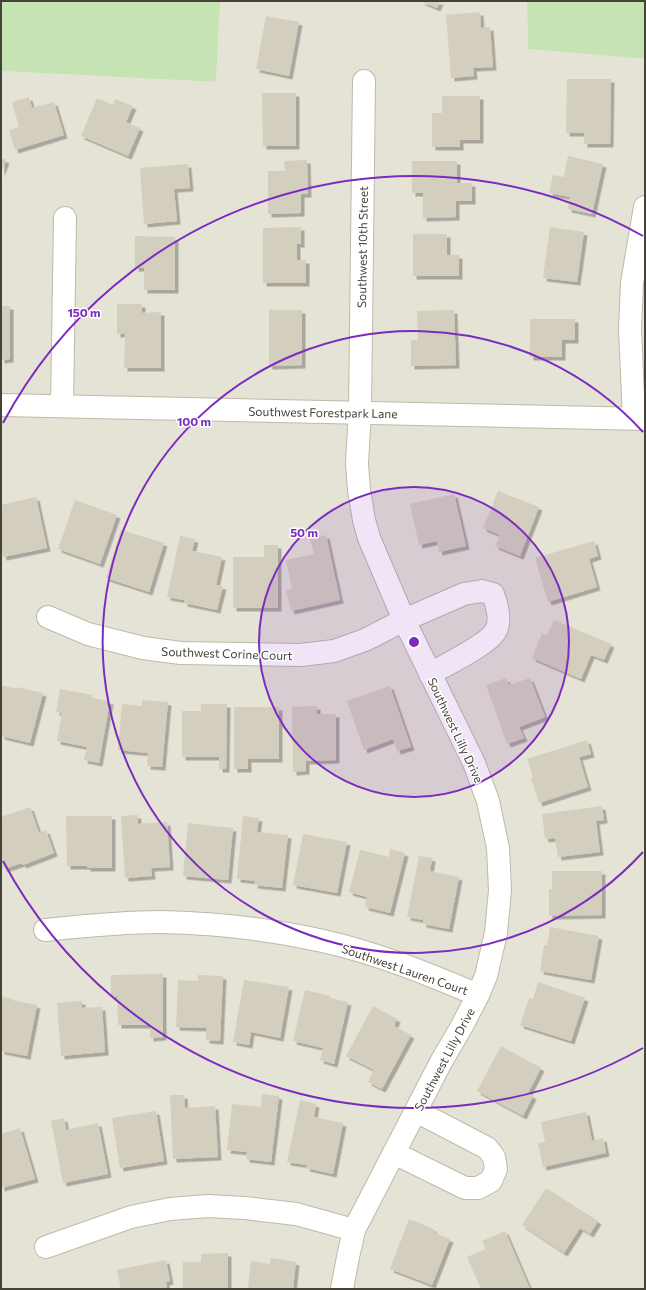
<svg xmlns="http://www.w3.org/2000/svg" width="646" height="1290" viewBox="0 0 646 1290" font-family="Commissioner,sans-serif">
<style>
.residential{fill:#e5e3d6}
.green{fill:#c6e3b4}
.building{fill:#d3cebe;filter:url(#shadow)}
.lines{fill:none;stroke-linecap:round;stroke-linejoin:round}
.minor-casing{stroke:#bdbaab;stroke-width:24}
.minor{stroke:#fff;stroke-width:22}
.ring{fill:none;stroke:#7b2cbf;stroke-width:2}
.labels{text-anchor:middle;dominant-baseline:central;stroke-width:3;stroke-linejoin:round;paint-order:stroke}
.street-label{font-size:12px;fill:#454237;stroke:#fff}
.centre{fill:#7b2cbf;stroke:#fff;stroke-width:2}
.ring-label{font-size:12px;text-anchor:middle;font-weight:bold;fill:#7b2cbf;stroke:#fff;stroke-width:3;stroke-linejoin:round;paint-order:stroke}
</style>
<defs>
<filter id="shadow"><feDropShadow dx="3.5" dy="3.5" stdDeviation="0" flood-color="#0004"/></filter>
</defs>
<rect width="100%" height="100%" fill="#f2f1e8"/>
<polygon class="residential" points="220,1 527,1 528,49 645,59 645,1289 1,1289 1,71 216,82"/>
<g class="green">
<polygon points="1,1 220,1 216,82 1,71"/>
<polygon points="527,1 645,1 645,59 528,49"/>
</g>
<g class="building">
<polygon points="420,1 440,1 437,8"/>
<polygon points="480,12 481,28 490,27 493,67 473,68 474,76 451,78 446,15"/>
<polygon points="266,16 299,22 289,76 256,69"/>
<polygon points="567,79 611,79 610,144 584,144 584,133 566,133"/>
<polygon points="262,93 296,93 296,146 263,146"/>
<polygon points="442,96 480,96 480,140 460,140 460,147 432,147 432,113 442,113"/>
<polygon points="29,97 32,108 54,102 64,135 15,150 9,130 19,127 12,102"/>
<polygon points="97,98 113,105 115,99 133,106 126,122 140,128 128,156 81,136"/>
<polygon points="568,156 603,164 592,214 568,209 570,197 549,193 553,175 564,177"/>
<polygon points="1,158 6,160 1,173"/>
<polygon points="307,160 308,194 301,194 301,213 268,214 268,171 285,171 284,161"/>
<polygon points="412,161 457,161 457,183 472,183 472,201 456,201 456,217 423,218 423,193 412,193"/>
<polygon points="188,164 190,188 174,189 177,221 144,224 140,168"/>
<polygon points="301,227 301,244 297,244 297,260 306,260 306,283 263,283 263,228"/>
<polygon points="550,227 584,232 577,282 543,278"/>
<polygon points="413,234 447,234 447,255 459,255 459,276 413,276"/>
<polygon points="135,236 175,237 175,290 144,290 144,268 135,268"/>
<polygon points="117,304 142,304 142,313 161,312 161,368 124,368 125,334 117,334"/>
<polygon points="1,306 10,306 10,359 1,360"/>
<polygon points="269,310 302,310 302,365 269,366"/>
<polygon points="454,310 456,365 411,366 411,340 418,340 417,311"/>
<polygon points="530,319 575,319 575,340 562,340 562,357 530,357"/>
<polygon points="498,491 539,507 520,556 495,546 500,535 483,528"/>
<polygon points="454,494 466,546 439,552 437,541 419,545 410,504"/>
<polygon points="36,497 47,548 3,557 1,548 1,505"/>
<polygon points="75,500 117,515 100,564 58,549"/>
<polygon points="121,530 164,543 149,592 106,578"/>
<polygon points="326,535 340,600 291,611 286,590 292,589 286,560 314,554 310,539"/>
<polygon points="180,536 195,539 192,551 222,557 216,585 223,586 217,610 184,603 184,600 167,597"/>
<polygon points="594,541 598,556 589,559 597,587 548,602 535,558"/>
<polygon points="264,545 278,545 278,608 233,608 233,557 264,557"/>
<polygon points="554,620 611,644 604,660 591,655 581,679 532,658 542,633 547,635"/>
<polygon points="506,678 509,685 530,678 545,717 519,727 524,738 507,744 486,685"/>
<polygon points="1,685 17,689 17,687 43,693 30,743 1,736"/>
<polygon points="390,686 411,747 397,751 393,739 364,750 347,701"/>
<polygon points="60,689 92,695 92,698 110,701 99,763 84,760 87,747 57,741 62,713 56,712"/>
<polygon points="142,700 168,702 162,767 147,766 148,753 118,750 122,704 142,706"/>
<polygon points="201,704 227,704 226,769 219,769 219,757 182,757 182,711 201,711"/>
<polygon points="317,706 317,714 336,714 336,760 306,761 306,771 293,772 292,707"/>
<polygon points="234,707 279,707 279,759 248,759 248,769 234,769"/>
<polygon points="587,740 591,754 579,757 588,787 539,803 531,778 533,777 527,759"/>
<polygon points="602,806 604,820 596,821 600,852 558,857 555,838 545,839 542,814"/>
<polygon points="30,807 39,833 46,830 54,853 23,865 22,863 4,869 1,861 1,817"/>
<polygon points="138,815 138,824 167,822 170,867 151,868 152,876 125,878 121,816"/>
<polygon points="66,816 112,816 112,868 87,868 87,866 67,866"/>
<polygon points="243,816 259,818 257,832 288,835 282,888 254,885 255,881 237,879"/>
<polygon points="188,823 233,828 228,880 183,876"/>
<polygon points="303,834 347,842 337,893 293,885"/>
<polygon points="390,849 405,853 390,913 365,907 367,897 349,892 360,850 389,857"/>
<polygon points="419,856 432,858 430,871 459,877 449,929 423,924 423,920 407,917"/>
<polygon points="552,871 602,871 602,915 549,916 549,889 552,889"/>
<polygon points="550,927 599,936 591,980 540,971 544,945 547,945"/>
<polygon points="163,974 163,1037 150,1038 150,1025 118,1025 117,997 111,997 111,975"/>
<polygon points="198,975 223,976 220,1041 206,1040 206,1028 176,1027 178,980 198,981"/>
<polygon points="244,980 289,987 280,1038 251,1032 249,1045 233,1042"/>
<polygon points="538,982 585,998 571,1041 520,1025 529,998 533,999"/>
<polygon points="305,990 330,996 330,998 348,1002 334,1064 320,1060 323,1048 293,1041"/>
<polygon points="1,996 12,999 12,1000 37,1005 27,1056 1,1051"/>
<polygon points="82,1001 82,1008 102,1007 105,1052 61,1056 57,1003"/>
<polygon points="373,1006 397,1019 394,1026 411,1035 382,1089 368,1082 374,1070 346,1056"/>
<polygon points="501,1046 541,1068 528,1093 533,1096 523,1116 477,1091"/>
<polygon points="262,1094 279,1096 271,1162 246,1159 247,1152 227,1150 232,1104 261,1107"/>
<polygon points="170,1095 184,1095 185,1108 215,1106 218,1157 173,1159"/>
<polygon points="300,1100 316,1104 314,1117 343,1123 333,1174 306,1168 307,1165 287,1162"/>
<polygon points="156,1111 164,1161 120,1168 112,1118"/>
<polygon points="586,1112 592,1141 603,1138 606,1153 543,1167 538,1143 545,1142 541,1122"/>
<polygon points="64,1118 66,1130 98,1123 108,1174 63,1183 51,1121"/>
<polygon points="20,1128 35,1179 1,1188 1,1134"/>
<polygon points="546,1188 598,1221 590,1234 580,1228 564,1253 522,1225"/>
<polygon points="409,1219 434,1229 433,1232 450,1239 432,1285 390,1269"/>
<polygon points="505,1231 530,1289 481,1289 467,1257 486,1249 482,1241"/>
<polygon points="228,1253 228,1289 183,1289 183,1262 201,1262 201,1254"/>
<polygon points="271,1258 296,1262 293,1289 248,1289 251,1261 270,1264"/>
<polygon points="166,1260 170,1281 166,1282 167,1289 121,1289 117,1270"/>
</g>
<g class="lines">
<defs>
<g id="minor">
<polyline points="1,405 645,419"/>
<polyline points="62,406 65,218"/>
<polyline points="634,418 630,329 632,283 645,207"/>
<path d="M48,617l40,17 55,14 38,5 120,2 33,-4 31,-11 39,-20 60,-26 18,-3 11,3c4,11 9,28 2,38 -8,13 -50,33 -65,42"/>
<path d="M45,930c39,-4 77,-8 115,-8 55,1 110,7 163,19 54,12 105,33 155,54"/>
<polyline points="394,1153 465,1188 478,1188 491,1181 496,1169 494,1157 487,1148 416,1111"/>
<polyline points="46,1247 131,1217 170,1209 208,1206 245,1208 296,1214 354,1230"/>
<polyline points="342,1289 348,1257 354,1230 441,1062 462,1026 478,995 486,976 496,933 500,890 498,848 488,801 474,763 404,620 369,538 364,520 359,490 357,463 360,412 364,81"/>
</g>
</defs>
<use href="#minor" class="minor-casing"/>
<use href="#minor" class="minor"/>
</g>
<circle cx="414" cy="642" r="155" fill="#7b2cbf" fill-opacity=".12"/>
<g class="ring">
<circle cx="414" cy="642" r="155"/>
<path d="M643 852A311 311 0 1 1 643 432"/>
<path d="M643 1048A466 466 0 0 1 3 861M3 423A466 466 0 0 1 643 236"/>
</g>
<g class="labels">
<g class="street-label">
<text transform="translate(362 247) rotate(-89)">Southwest 10th Street</text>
<text transform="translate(323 412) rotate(1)">Southwest Forestpark Lane</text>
<text transform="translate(227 653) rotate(2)">Southwest Corine Court</text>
<text transform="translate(456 730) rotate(65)">Southwest Lilly Drive</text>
<text transform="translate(405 969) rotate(19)">Southwest Lauren Court</text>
<text transform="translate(444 1059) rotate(-62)">Southwest Lilly Drive</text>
</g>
</g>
<circle cx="414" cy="642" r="6" class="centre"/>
<g class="ring-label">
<text x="84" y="317">150 m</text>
<text x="194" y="426">100 m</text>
<text x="304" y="537">50 m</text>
</g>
<rect width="646" height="1290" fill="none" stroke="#454237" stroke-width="4"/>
</svg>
